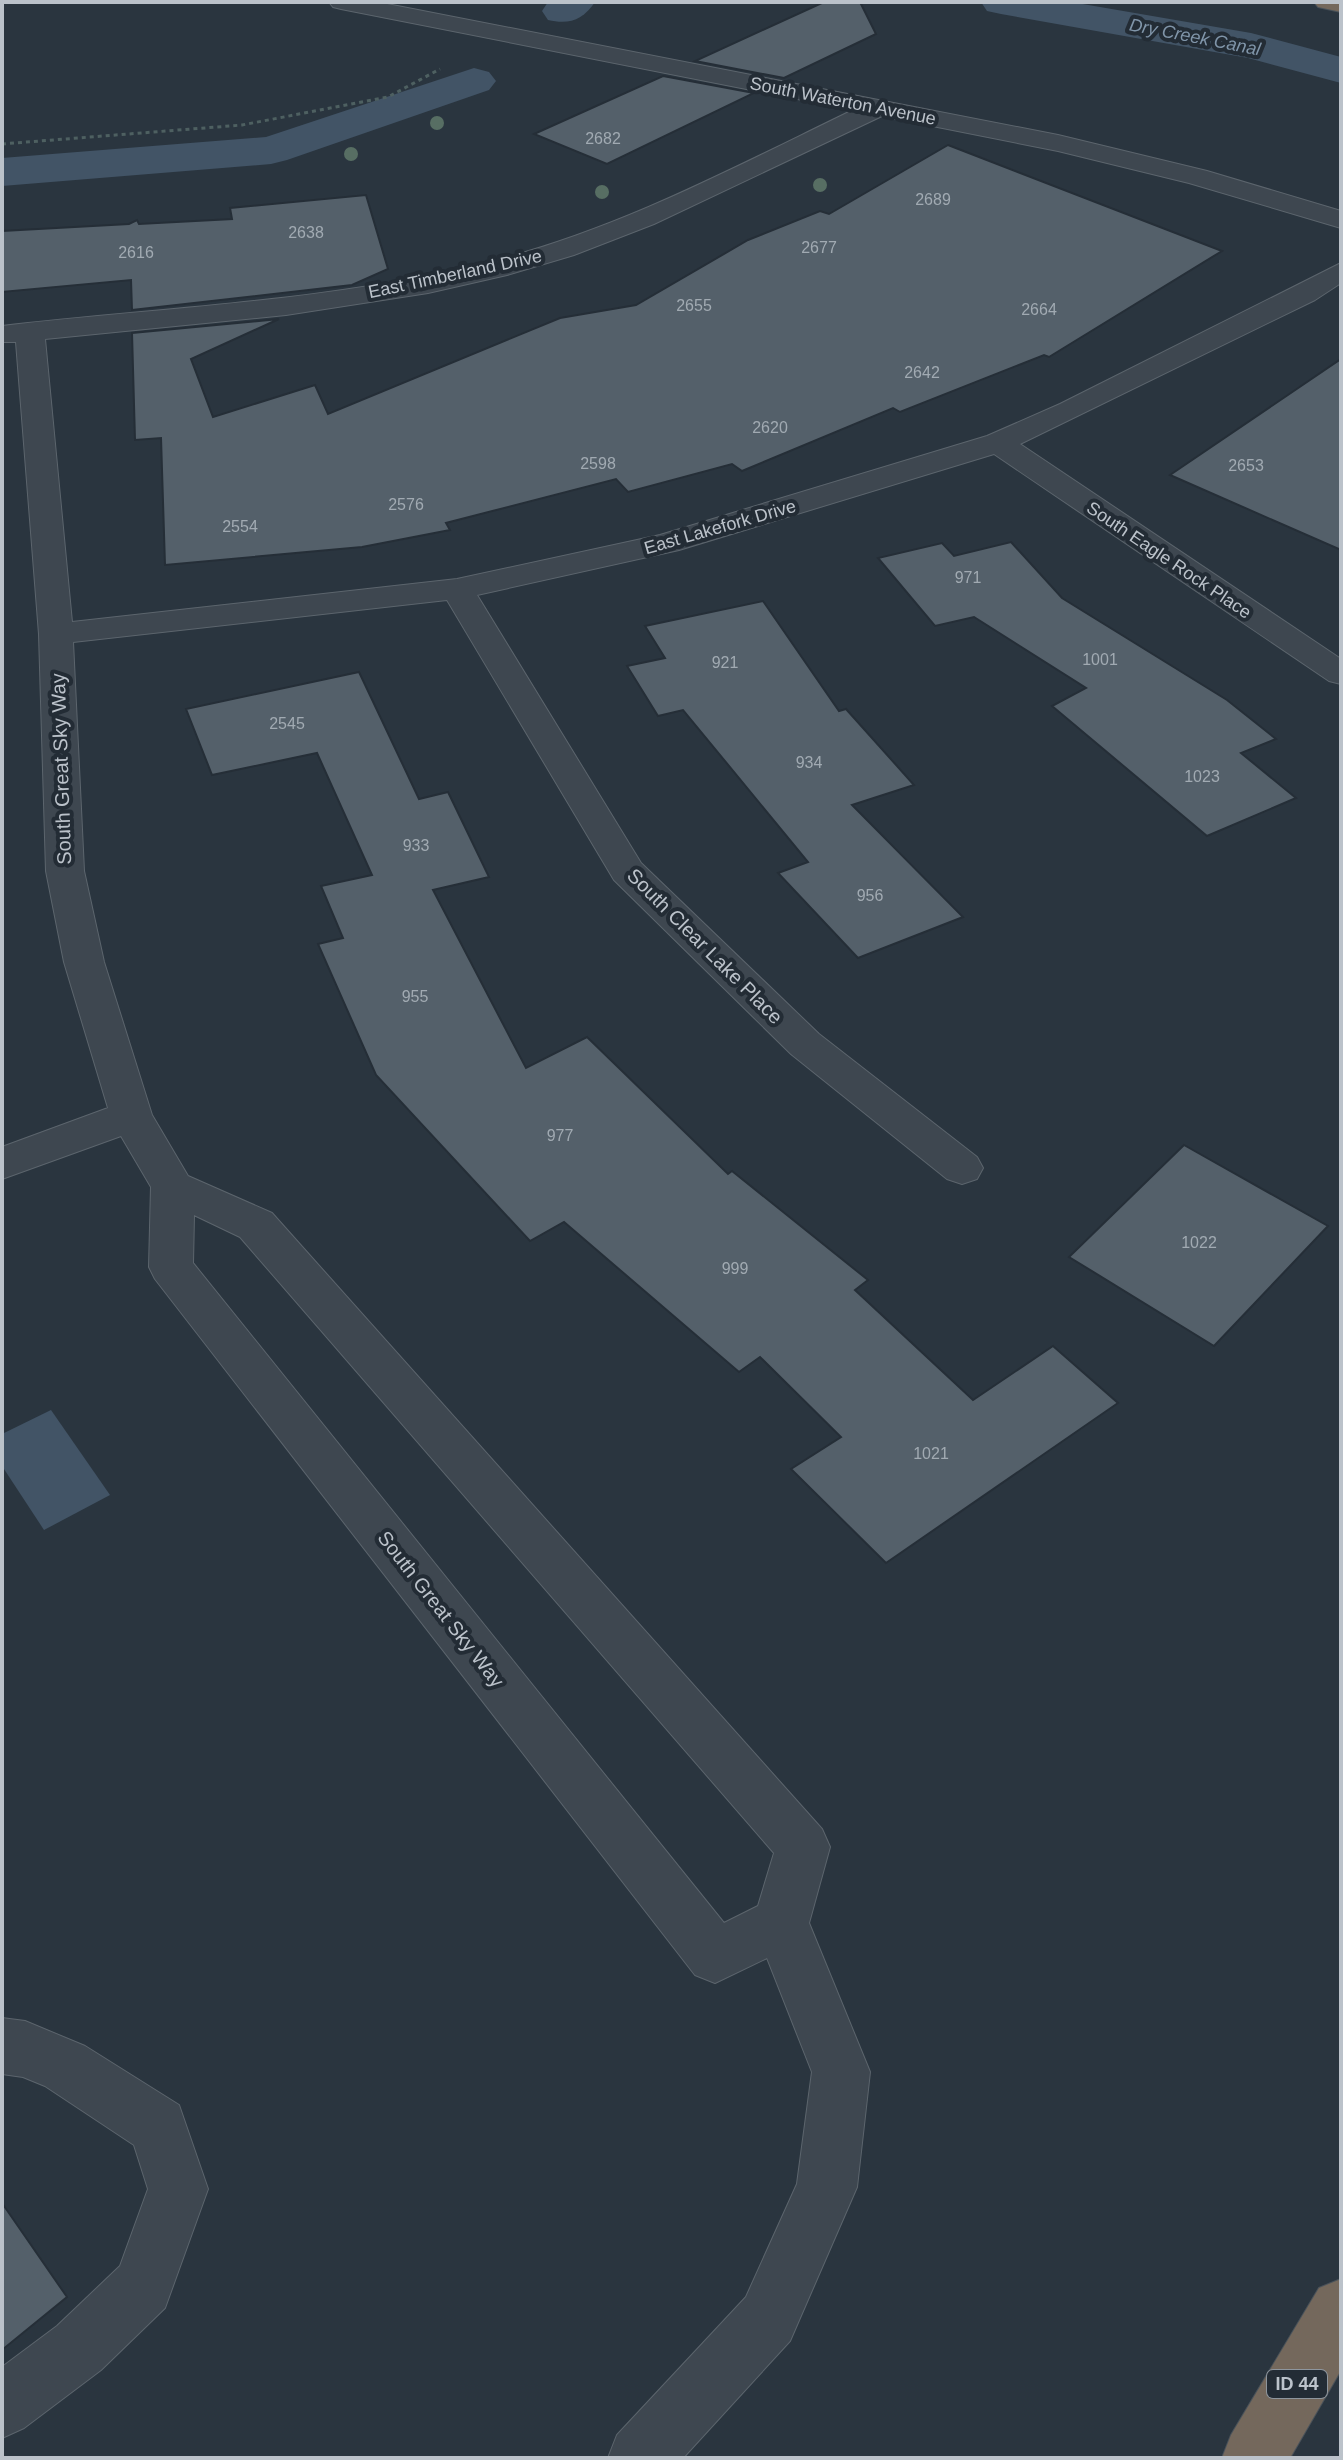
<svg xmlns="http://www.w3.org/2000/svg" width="1343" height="2460" viewBox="0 0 1343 2460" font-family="Helvetica,sans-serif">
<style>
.water{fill:#425466}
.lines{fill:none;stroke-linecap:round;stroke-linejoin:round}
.canal{fill:#425466;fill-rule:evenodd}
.building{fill:#54606a;stroke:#252e37;stroke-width:2}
.lane-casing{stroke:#5c656d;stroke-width:2}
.street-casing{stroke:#5c656d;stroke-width:2}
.highway-casing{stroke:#49525a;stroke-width:2}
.path{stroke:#4e6061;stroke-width:3;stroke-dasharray:4 4;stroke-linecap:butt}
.lane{fill:#3e4750;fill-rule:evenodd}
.street{fill:#3e4750;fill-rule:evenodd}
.highway{fill:#74685c;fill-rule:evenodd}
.tree{fill:#576e63}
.labels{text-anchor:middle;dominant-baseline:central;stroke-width:8;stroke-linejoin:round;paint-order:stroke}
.number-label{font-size:16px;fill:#a1aab2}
.far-water-label{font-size:18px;font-style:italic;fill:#8095a9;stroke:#232c35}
.far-street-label{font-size:18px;fill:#bbc2ca;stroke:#232c35}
.shield{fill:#232c35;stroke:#8d959d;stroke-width:2}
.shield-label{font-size:18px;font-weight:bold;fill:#bbc2ca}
.street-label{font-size:20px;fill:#bbc2ca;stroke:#232c35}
</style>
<rect width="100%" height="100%" fill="#2a353f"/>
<polygon class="water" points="51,1410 110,1495 44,1530 2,1466 2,1434"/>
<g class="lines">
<g class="canal">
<path d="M548,2h47c-12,18 -26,23 -47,18l-6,-9z"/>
<polygon points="981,2 1071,2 1251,33 1341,57 1341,83 1248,58 1001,14 987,11"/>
<polygon points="474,68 489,72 496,81 489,90 287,160 271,164 2,186 2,158 266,137"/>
</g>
</g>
<g class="building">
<polygon points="824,2 860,2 876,34 784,78 695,61"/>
<polygon points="663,76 754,93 607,164 534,134"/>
<polygon points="948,145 1222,251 1049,357 1044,355 900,412 893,408 742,471 732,464 628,492 616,479 446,523 450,530 362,547 165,565 161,438 135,440 132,333 279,319 191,359 213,417 315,385 328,414 560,318 636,305 748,240 820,211 829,214"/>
<polygon points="366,195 388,269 352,285 132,310 131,280 2,292 2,231 129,224 137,220 139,224 232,219 230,208"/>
<polygon points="1341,359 1341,550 1170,475"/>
<polygon points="1011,542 1062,598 1227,700 1276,739 1241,753 1296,798 1207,836 1052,706 1086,688 974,617 935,626 878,558 942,543 954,556"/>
<polygon points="763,601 839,711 846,709 914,785 852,805 963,917 858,958 778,873 808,862 683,710 658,716 627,666 665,658 645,626"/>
<polygon points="359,672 419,799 448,792 489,877 433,890 526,1068 587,1037 728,1174 732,1171 868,1280 855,1290 973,1400 1053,1346 1118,1403 886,1563 791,1469 841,1437 760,1357 739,1372 564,1222 530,1241 376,1075 318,944 343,938 321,886 372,875 317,753 212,775 186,709"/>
<polygon points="1184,1145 1328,1226 1214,1346 1069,1257"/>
<polygon points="2,2203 67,2297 2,2350"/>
</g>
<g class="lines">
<defs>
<polygon id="lane" points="2,2018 25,2021 85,2046 179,2105 208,2189 165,2308 101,2370 24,2428 2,2438 2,2367 57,2326 120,2266 148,2189 134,2145 45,2086 23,2077 2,2074"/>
<path id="street" d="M329,2h48l681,133 149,36 134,40v17l-152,-45 -131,-32 -176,-35 -228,108 -80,31 -67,20 -79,18 -142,22 -241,24 27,283 385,-43 203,-44 327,-99 73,-32 281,-141v20l-26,17 -295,144 321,215v25l-12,-3 -335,-227 -315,96 -202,45 164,268 178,171 158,123 6,11 -6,11 -15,5 -15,-5 -156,-125 -177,-174 -167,-280 -374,42 11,229 20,91 48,153 36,61 84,37 550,616 8,18 -21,76 61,149 -13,115 -67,154 -107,117h-75l9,-23 129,-138 51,-113 15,-112 -45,-114 -52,25 -20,-8 -540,-696 -6,-12 2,-80 -30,-51 -119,43v-32l106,-39 -44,-146 -18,-91 -7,-237 -23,-292h-14v-16c163,-19 327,-24 487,-64 129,-32 246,-95 364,-152l-512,-101 -8,-2zM194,1215l46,22 534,616 -16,53 -34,17 -531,-660z"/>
<g id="highway">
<polygon points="1314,2 1341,2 1341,12 1318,7"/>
<polygon points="1341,2279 1341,2370 1290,2458 1222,2458 1231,2435 1319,2288"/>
</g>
</defs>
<use href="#lane" class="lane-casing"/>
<use href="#street" class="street-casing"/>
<use href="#highway" class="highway-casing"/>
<polyline class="path" points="2,144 242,125 388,97 440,69"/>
<use href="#lane" class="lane"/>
<use href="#street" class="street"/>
<use href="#highway" class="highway"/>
</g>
<g class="tree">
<circle cx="437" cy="123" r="7"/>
<circle cx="351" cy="154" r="7"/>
<circle cx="820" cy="185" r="7"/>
<circle cx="602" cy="192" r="7"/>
</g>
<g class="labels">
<g class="number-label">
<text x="603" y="138">2682</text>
<text x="933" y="199">2689</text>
<text x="306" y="232">2638</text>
<text x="819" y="247">2677</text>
<text x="136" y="252">2616</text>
<text x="694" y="305">2655</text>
<text x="1039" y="309">2664</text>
<text x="922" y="372">2642</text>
<text x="770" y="427">2620</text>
<text x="598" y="463">2598</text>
<text x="1246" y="465">2653</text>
<text x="406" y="504">2576</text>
<text x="240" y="526">2554</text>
<text x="968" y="577">971</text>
<text x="1100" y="659">1001</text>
<text x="725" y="662">921</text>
<text x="287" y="723">2545</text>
<text x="809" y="762">934</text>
<text x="1202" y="776">1023</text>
<text x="416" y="845">933</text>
<text x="870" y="895">956</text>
<text x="415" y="996">955</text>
<text x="560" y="1135">977</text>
<text x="1199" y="1242">1022</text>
<text x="735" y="1268">999</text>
<text x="931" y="1453">1021</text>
</g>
<g class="far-water-label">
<text transform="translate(1195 37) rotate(11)">Dry Creek Canal</text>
</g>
<g class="far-street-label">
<text transform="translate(843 101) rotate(11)">South Waterton Avenue</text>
<text transform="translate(455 274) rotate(-12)">East Timberland Drive</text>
<text transform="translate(720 527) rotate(-16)">East Lakefork Drive</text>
<text transform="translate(1169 560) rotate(34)">South Eagle Rock Place</text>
</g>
<rect class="shield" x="1267" y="2370" width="60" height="28" rx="6"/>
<g class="shield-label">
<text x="1297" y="2384">ID 44</text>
</g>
<g class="street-label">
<text transform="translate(61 769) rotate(-92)">South Great Sky Way</text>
<text transform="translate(705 946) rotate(45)">South Clear Lake Place</text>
<text transform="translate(441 1609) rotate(52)">South Great Sky Way</text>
</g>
</g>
<rect width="1343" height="2460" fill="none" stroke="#bbc2ca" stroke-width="8"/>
</svg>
